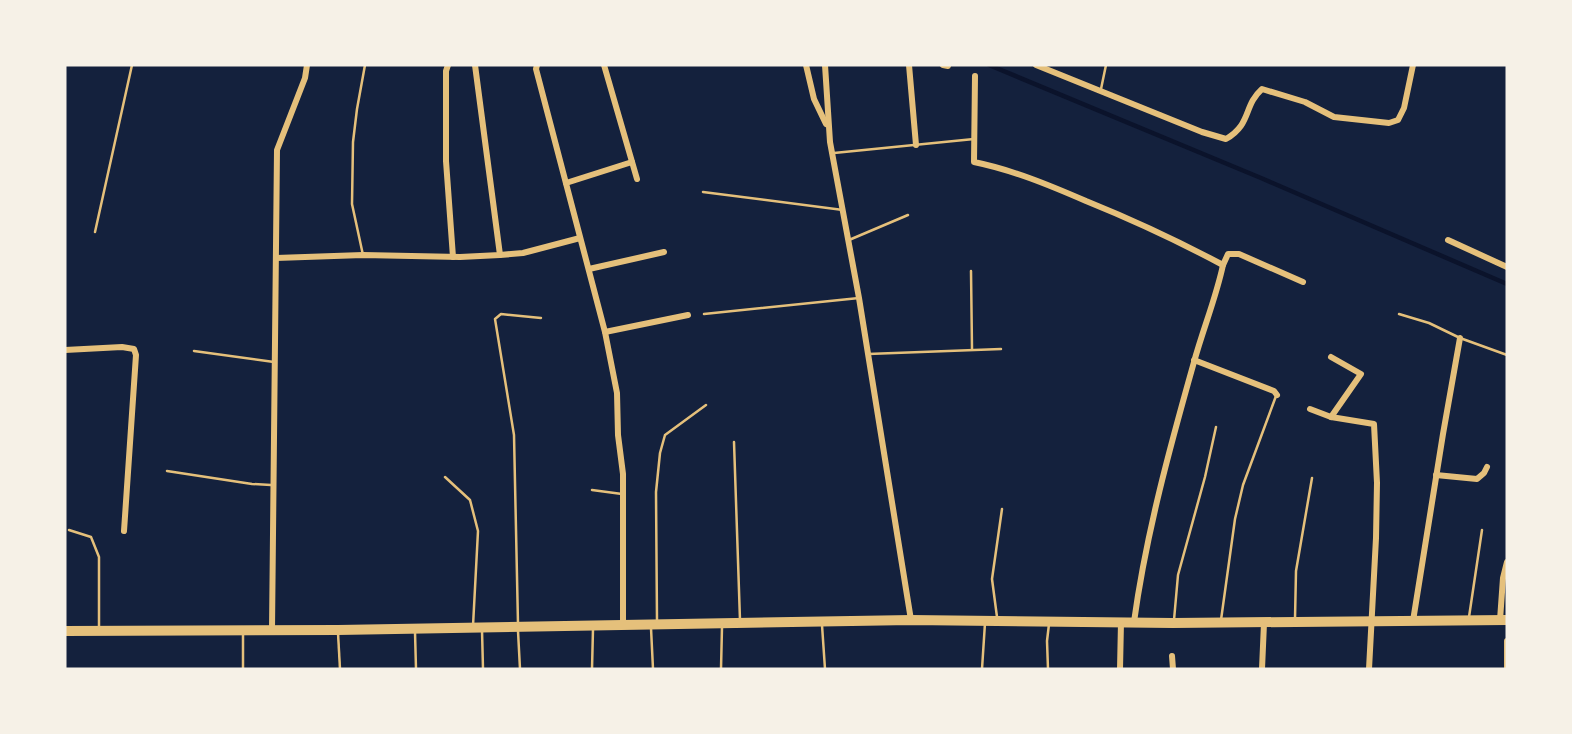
<svg xmlns="http://www.w3.org/2000/svg" width="1572" height="734" viewBox="0 0 1572 734" font-family="Commissioner,sans-serif">
<style>
.lines{fill:none;stroke-linecap:round;stroke-linejoin:round}
.stream{stroke:#0b132b;stroke-width:4.5}
.service{stroke:#e5c07b;stroke-width:2.5}
.minor{stroke:#e5c07b;stroke-width:6}
.primary{stroke:#e5c07b;stroke-width:10}
</style>
<rect width="100%" height="100%" fill="#14213d"/>
<g class="lines">
<polyline class="stream" points="989,65 1261,178 1507,284"/>
<g class="service">
<polyline points="1101,89 1106,65"/>
<polyline points="834,153 974,139"/>
<polyline points="703,192 843,210"/>
<polyline points="95,232 132,65"/>
<polyline points="849,240 908,215"/>
<polyline points="363,255 352,204 353,142 357,109 365,65"/>
<polyline points="971,271 972,349"/>
<polyline points="704,314 859,298"/>
<polyline points="1399,314 1429,323 1460,338 1507,355"/>
<polyline points="194,351 274,362"/>
<polyline points="868,354 1001,349"/>
<polyline points="734,442 740,620"/>
<polyline points="167,471 252,484 271,485"/>
<polyline points="445,477 470,500 478,531 473,626"/>
<polyline points="592,490 622,494"/>
<polyline points="69,530 91,537 99,557 99,628"/>
<polyline points="997,617 992,579 1002,509"/>
<polyline points="1469,617 1482,530"/>
<polyline points="1295,619 1296,571 1312,478"/>
<polyline points="1174,620 1178,575 1205,477 1216,427"/>
<polyline points="1221,620 1235,519 1243,485 1276,396"/>
<polyline points="657,621 656,492 660,453 665,435 706,405"/>
<polyline points="518,624 514,435 495,319 501,314 541,318"/>
<polyline points="822,625 825,669"/>
<polyline points="651,628 653,669"/>
<polyline points="482,630 483,669"/>
<polyline points="518,631 520,669"/>
<polyline points="415,632 416,669"/>
<polyline points="338,633 340,669"/>
<polyline points="243,634 243,669"/>
<polyline points="592,669 593,629"/>
<polyline points="721,669 722,627"/>
<polyline points="982,669 985,623"/>
<polyline points="1048,669 1047,641 1049,624"/>
</g>
<g class="minor">
<polyline points="448,65 446,71 446,161 453,257"/>
<polyline points="475,65 500,255"/>
<polyline points="537,65 536,69 605,332 617,393 618,435 623,474 623,625"/>
<polyline points="604,65 637,179"/>
<polyline points="806,65 814,99 826,124"/>
<polyline points="825,65 830,142 859,298 911,620"/>
<polyline points="909,65 916,145"/>
<polyline points="943,65 948,66"/>
<path d="M1036,65l166,67 24,7c26,-15 17,-33 36,-50l43,13 29,15 55,6 9,-3 6,-12 9,-43"/>
<path d="M975,76l-1,86c39,8 75,23 112,39 47,19 92,40 137,64"/>
<polyline points="566,183 632,162"/>
<polyline points="1448,240 1507,267"/>
<polyline points="276,258 363,255 460,257 500,255 523,253 580,238"/>
<polyline points="589,269 664,252"/>
<polyline points="605,332 688,315"/>
<polyline points="65,350 122,347 134,349 136,355 124,531"/>
<polyline points="1331,357 1361,374 1331,417"/>
<polyline points="1194,360 1274,391 1277,395"/>
<polyline points="1310,409 1331,417 1374,424 1377,483 1376,538 1369,669"/>
<polyline points="1436,475 1477,479 1484,473 1487,467"/>
<polyline points="1500,620 1503,578 1507,562"/>
<polyline points="1413,621 1443,434 1460,338"/>
<path d="M1134,622c12,-88 36,-175 60,-260 9,-33 22,-64 29,-97l5,-11h11l64,28"/>
<polyline points="272,630 277,150 305,78 307,65"/>
<polyline points="1172,656 1173,669"/>
<polyline points="1120,669 1121,622"/>
<polyline points="1262,669 1264,623"/>
<polyline points="1507,669 1507,641"/>
</g>
<polyline class="primary" points="65,631 338,630 911,620 1173,623 1507,620"/>
</g>
<rect width="1572" height="734" fill="none" stroke="#f6f1e7" stroke-width="133"/>
</svg>
